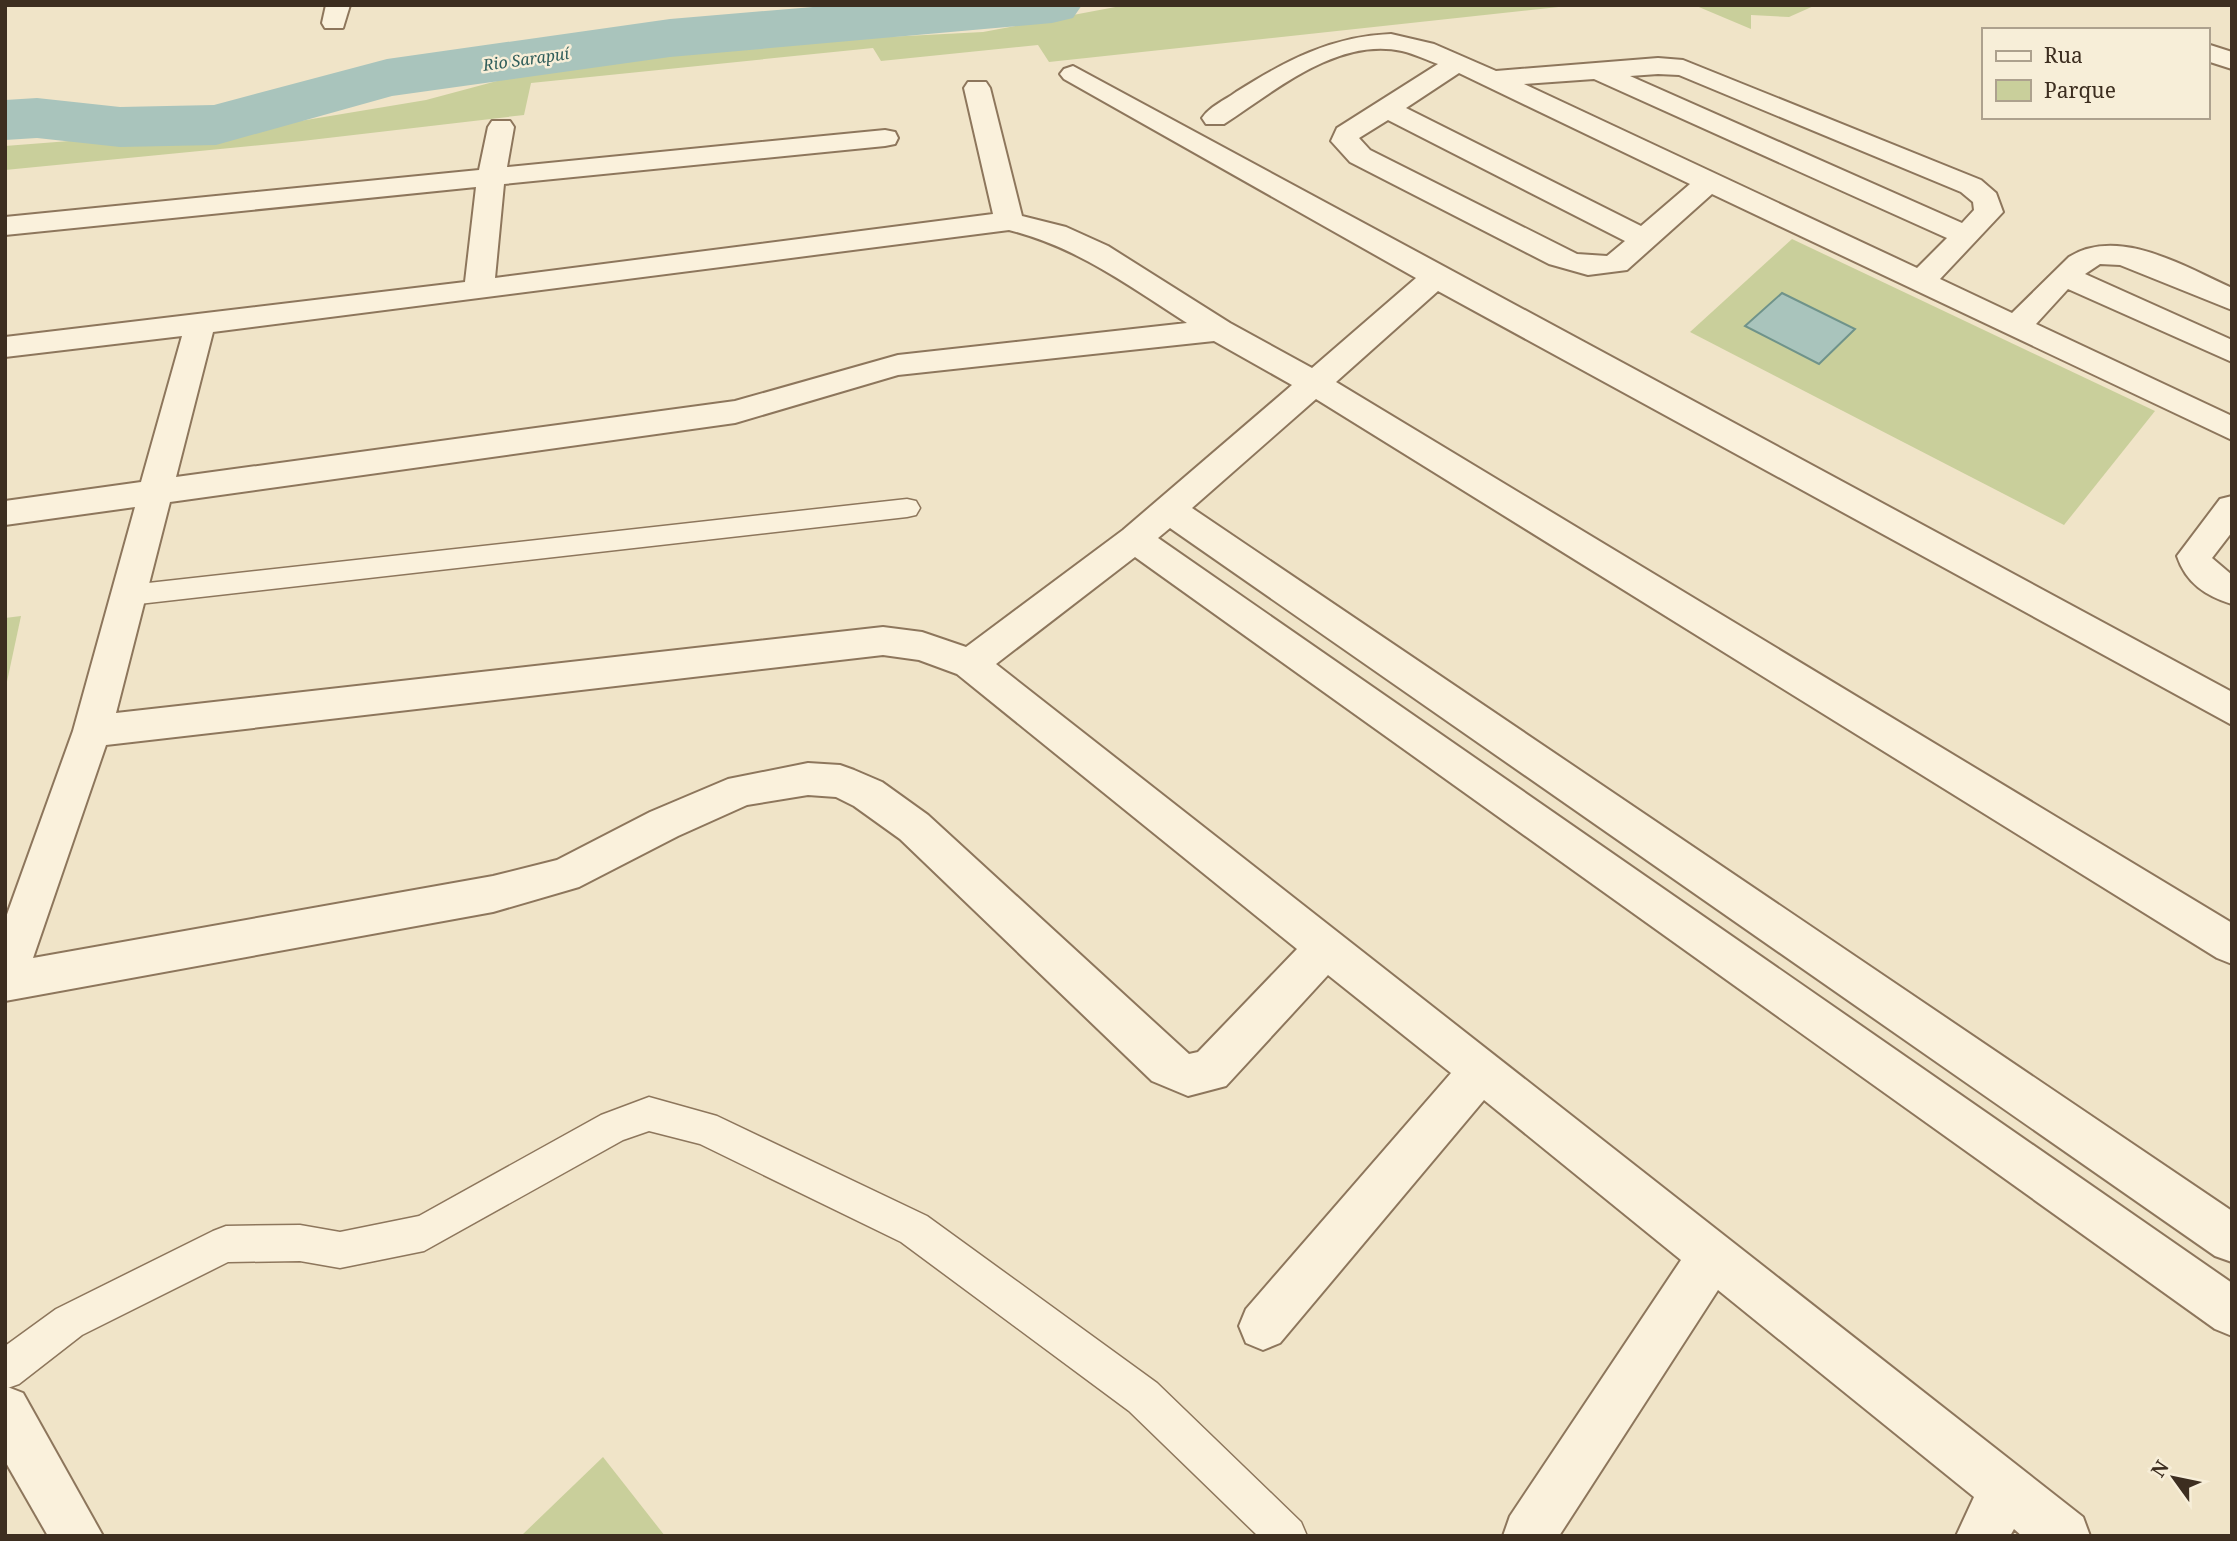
<svg xmlns="http://www.w3.org/2000/svg" width="2237" height="1541" viewBox="0 0 2237 1541" font-family="'Noto Serif',serif">
<style>
.green{fill:#c9cf9b}
.water{fill:#a9c4bc;stroke:#6f938a;stroke-width:2}
.lines{fill:none;stroke-linecap:round;stroke-linejoin:round}
.river{fill:#a9c4bc;fill-rule:evenodd}
.lane-casing{stroke:#8d765c;stroke-width:3}
.street-casing{stroke:#8d765c;stroke-width:4}
.lane{fill:#faf1dc;fill-rule:evenodd}
.street{fill:#faf1dc;fill-rule:evenodd}
.labels{text-anchor:middle;dominant-baseline:central;stroke-width:5;stroke-linejoin:round;paint-order:stroke}
.far-water-label{font-size:16px;font-style:italic;fill:#2f5d5a;stroke:#f7eed8}
</style>
<rect width="100%" height="100%" fill="#f0e4c8"/>
<g class="green">
<polygon points="1126,5 1577,5 1049,62 1038,45 881,61 873,48 531,83 524,115 302,141 5,170 5,146 276,125 426,100 560,64 713,46 983,32"/>
<polygon points="1694,5 1816,5 1789,17 1751,15 1751,29"/>
<polygon points="1792,239 2155,411 2064,525 1690,332"/>
<polygon points="21,616 5,691 5,618"/>
<polygon points="603,1457 665,1536 521,1536"/>
</g>
<polygon class="water" points="1782,293 1855,329 1819,364 1745,326"/>
<g class="lines">
<polygon class="river" points="837,5 1082,5 1073,18 1052,23 670,57 392,96 216,145 120,147 37,138 5,140 5,100 37,98 120,107 214,105 387,59 670,19"/>
<defs>
<g id="lane">
<polygon points="907,499 916,501 920,508 916,515 907,517 130,605 120,602 116,595 120,588 130,585"/>
<polygon points="649,1097 717,1116 927,1216 1157,1383 1301,1522 1307,1536 1258,1536 1129,1411 901,1242 700,1144 649,1131 623,1140 424,1251 340,1268 300,1261 228,1262 82,1335 19,1384 5,1389 5,1346 56,1309 213,1231 226,1226 300,1225 340,1232 419,1216 601,1115"/>
</g>
<g id="street">
<polygon points="326,5 350,5 343,28 325,28 322,23"/>
<path d="M1391,34l43,10 62,27 162,-13 25,2 298,120 15,13 7,19 -63,67 72,34 57,-56c50,-31 116,10 163,31v22l-112,-45 -20,-1 -15,10 147,66v22l-164,-73 -32,35 196,92v24l-520,-246 -85,76 -39,5 -39,-11 -199,-102 -19,-21 6,-13 101,-64c-11,-4 -23,-10 -36,-13 -65,-14 -127,40 -178,73h-18l-4,-6c7,-11 23,-18 34,-26 49,-31 96,-56 155,-58zM1459,73l231,111 -49,42 -235,-118zM1658,74l21,1 282,117 12,10 1,8 -12,13 -332,-147zM1594,79l353,159 -30,30 -393,-184zM1388,120l237,121 -18,15 -30,-2 -207,-104 -11,-12z"/>
<polygon points="2207,44 2232,52 2232,69 2207,61"/>
<path d="M1073,66l1159,626v33l-794,-434 -102,91 896,541v41l-15,-6 -901,-559 -124,109 1040,703v51l-17,-6 -1045,-728 -12,10 1074,745v53l-17,-7 -1080,-772 -139,107 1087,853 7,19h-68l-8,-7 -4,7h-54l18,-39 -256,-207 -159,246h-56l7,-20 171,-256 -197,-160 -204,243 -17,7 -17,-7 -7,-17 7,-17 205,-236 -123,-98 -102,111 -38,10 -36,-15 -252,-242 -46,-33 -18,-9 -28,-2 -61,10 -69,31 -99,51 -86,25 -488,89v-81l68,-189 62,-224 -130,18v-24l136,-19 41,-146 -177,21v-20l460,-55 11,-95 -471,48v-18l474,-47 9,-43 4,-6h18l4,6 -7,40 378,-37 10,2 3,6 -3,6 -10,2 -381,38 -9,94 498,-64 -29,-126 4,-6h18l4,6 32,128 44,11 42,19 122,77 82,45 104,-90 -352,-199 -4,-5 4,-5zM1009,230c68,17 120,56 178,93l-289,32 -163,46 -559,76 37,-145zM1214,341l78,44 -169,145 -157,117 -44,-15 -39,-5 -767,86 54,-211 565,-79 163,-48zM883,655l36,5 38,14 340,275 -99,103 -9,2 -261,-239 -46,-33 -28,-12 -14,-5 -32,-2 -80,16 -78,33 -93,48 -64,16 -460,82 73,-213z"/>
<path d="M2232,496v36l-20,26 20,17v29c-26,-8 -46,-21 -55,-48l43,-57z"/>
<polygon points="5,1386 23,1393 103,1536 48,1536 5,1461"/>
</g>
</defs>
<use href="#lane" class="lane-casing"/>
<use href="#street" class="street-casing"/>
<use href="#lane" class="lane"/>
<use href="#street" class="street"/>
</g>
<g class="labels">
<g class="far-water-label">
<text transform="translate(526 59) rotate(-8)">Rio Sarapuí</text>
</g>
</g>
<rect width="2237" height="1541" fill="none" stroke="#3d2e20" stroke-width="14"/>
<rect x="1982" y="28" width="228" height="91" fill="#f7eed8" stroke="#ada18e" stroke-width="2"/>
<rect x="1996" y="51" width="35" height="10" fill="#faf1dc" stroke="#ada18e" stroke-width="2"/>
<text x="2044" y="63" font-size="21" fill="#3d2e20">Rua</text>
<rect x="1996" y="80" width="35" height="21" fill="#c9cf9b" stroke="#ada18e" stroke-width="2"/>
<text x="2044" y="98" font-size="21" fill="#3d2e20">Parque</text>
<g transform="translate(2174 1478) rotate(303)" stroke="#f7eed8" stroke-width="5" paint-order="stroke">
<path d="M0-5L12 26L0 18L-12 26Z" fill="#3d2e20"/>
<text y="-10" font-size="19" font-weight="bold" text-anchor="middle" fill="#3d2e20">N</text>
</g>
</svg>
